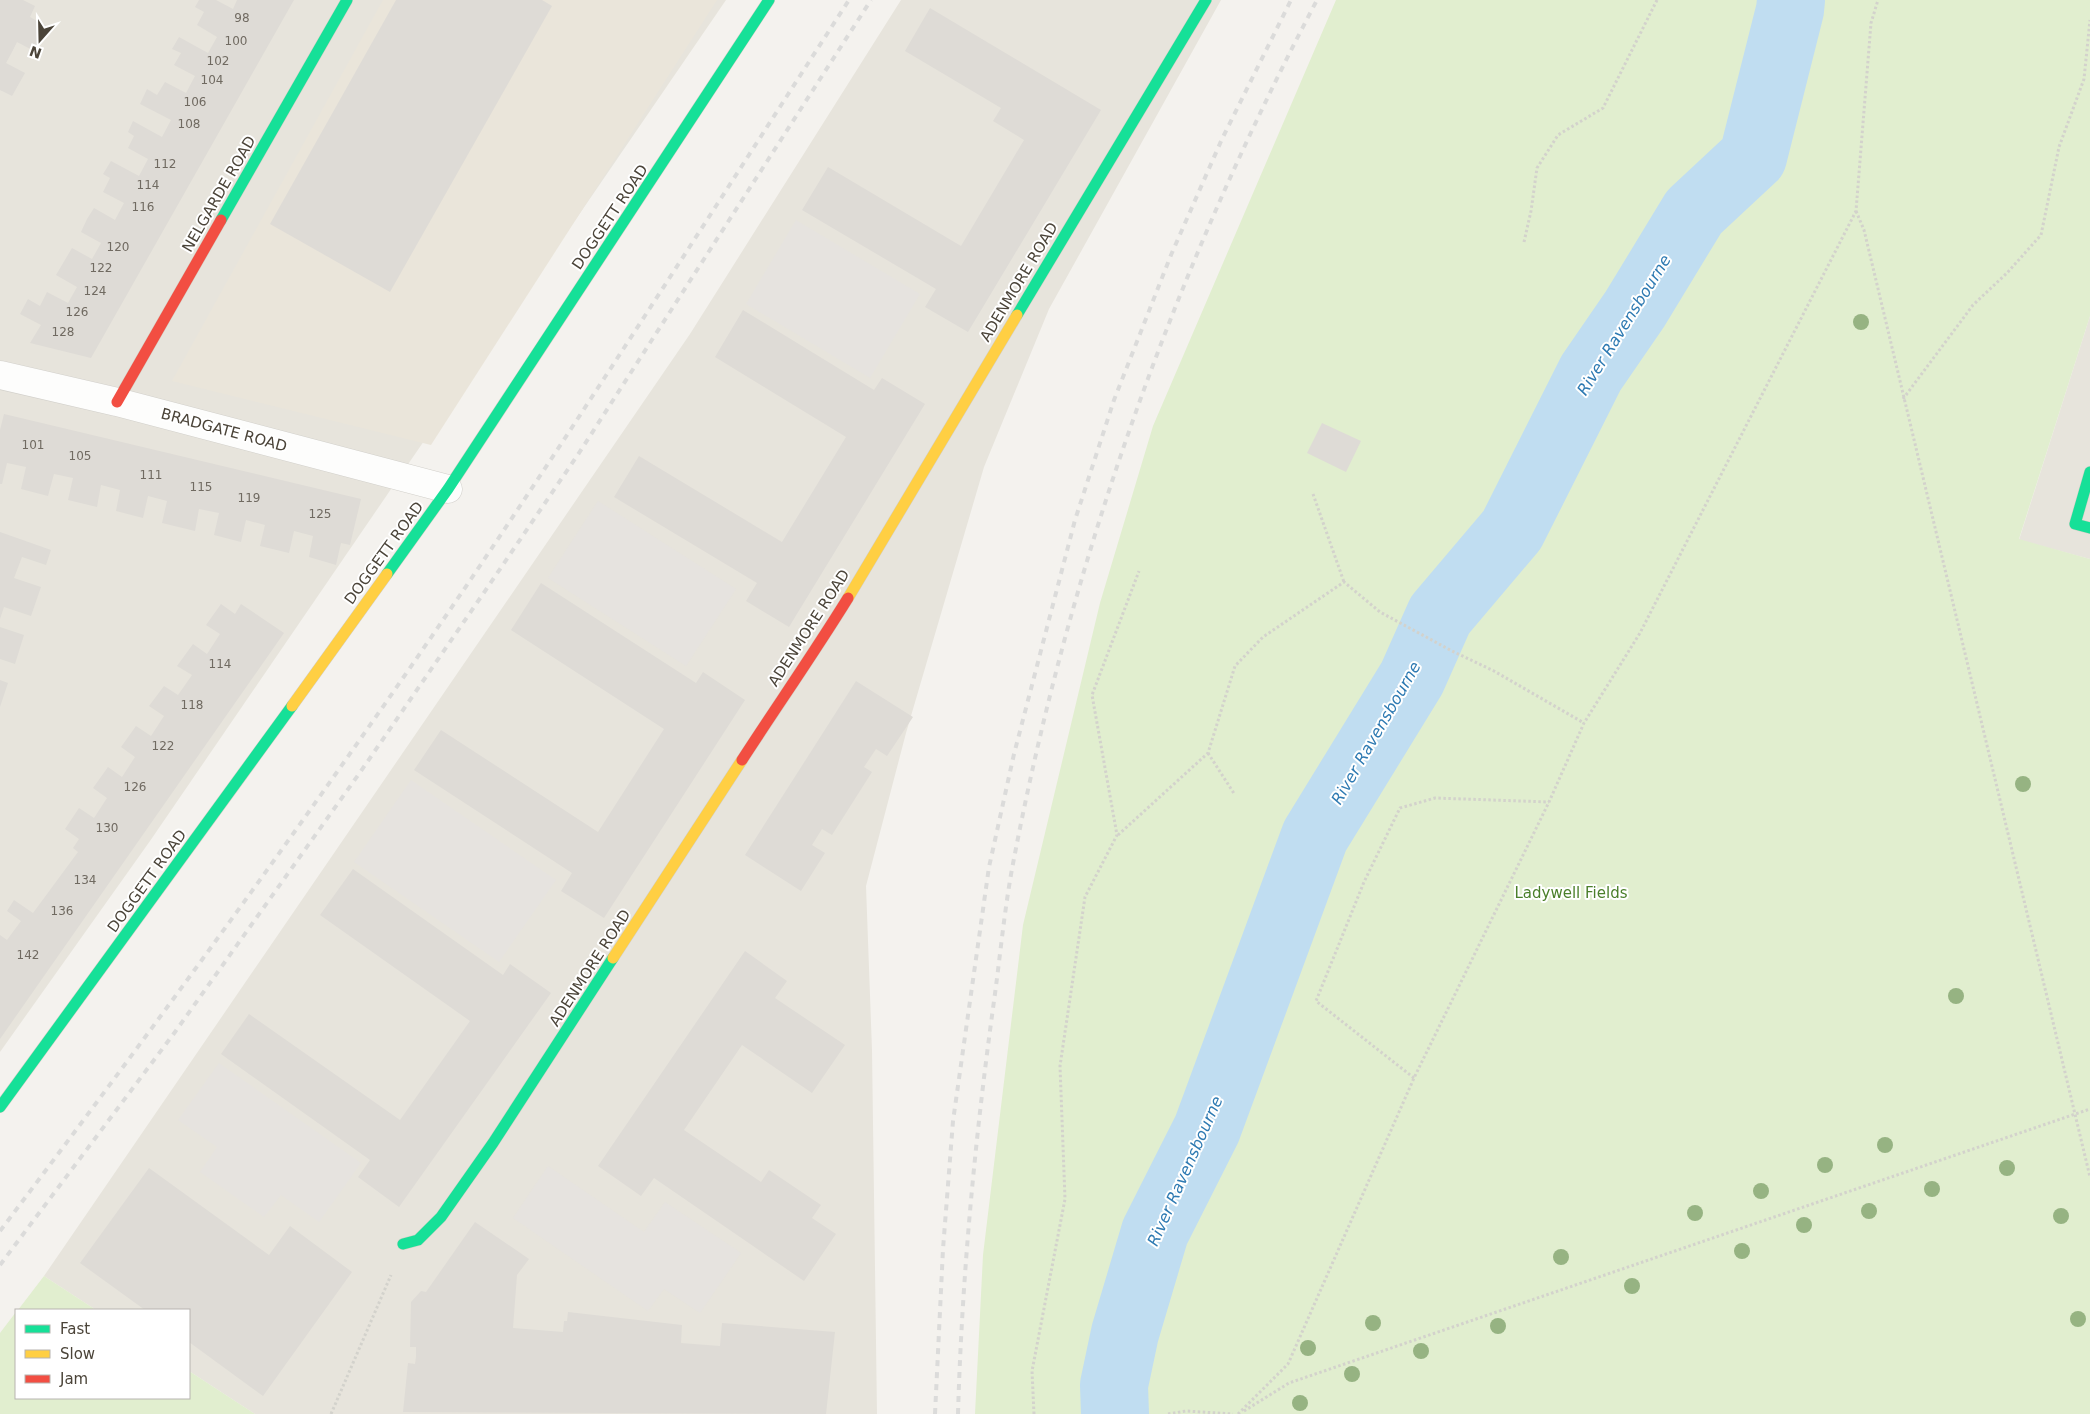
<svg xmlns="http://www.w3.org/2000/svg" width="2090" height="1414" viewBox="0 0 2090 1414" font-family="'DejaVu Sans',sans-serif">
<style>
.residential{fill:#e7e4dc}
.education{fill:#eae5da}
.green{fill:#e1eecf}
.parking{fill:#e6e3df}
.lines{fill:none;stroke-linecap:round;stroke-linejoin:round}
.river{stroke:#c0ddf1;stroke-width:68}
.building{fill:#dedbd6}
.street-casing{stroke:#d2d0cb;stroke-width:29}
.fast-casing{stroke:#d3cfc5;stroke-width:12}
.slow-casing{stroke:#d3cfc5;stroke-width:12}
.jam-casing{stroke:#d3cfc5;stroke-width:12}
.path{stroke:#d3d2cc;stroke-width:3;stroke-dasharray:2.5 2.5;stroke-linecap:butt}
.street{stroke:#fdfdfc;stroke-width:28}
.fast{stroke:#16e098;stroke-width:11}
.slow{stroke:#ffcf43;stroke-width:11}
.jam{stroke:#f24e42;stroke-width:11}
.rail{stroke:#dbdbda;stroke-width:4;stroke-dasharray:6 6;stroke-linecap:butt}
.tree{fill:#96b382}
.labels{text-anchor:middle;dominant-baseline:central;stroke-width:4;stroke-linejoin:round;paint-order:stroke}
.number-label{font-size:12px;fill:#706a61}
.street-label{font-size:15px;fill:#4b4439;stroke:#fff}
.park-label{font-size:15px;fill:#4a7f2a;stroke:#fff}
.water-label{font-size:16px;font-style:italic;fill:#2e7ab2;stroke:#fff}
</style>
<rect width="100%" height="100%" fill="#f4f2ee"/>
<g class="residential">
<polygon points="0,0 726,0 150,841 0,1052"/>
<polygon points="901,0 1221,0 1049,309 984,467 906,733 866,886 872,1050 877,1414 255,1414 189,1371 189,1310 96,1310 44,1276 690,334"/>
<polygon points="2090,316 2090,559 2019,540"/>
</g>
<polygon class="education" points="383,0 717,0 431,445 172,381"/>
<g class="green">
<polygon points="1336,0 2090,0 2090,316 2019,539 2090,559 2090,1414 975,1414 983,1255 1023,925 1100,603 1153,426"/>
<polygon points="44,1276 96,1310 18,1310"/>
<polygon points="16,1312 16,1398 189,1398 189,1371 255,1414 0,1414 0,1333"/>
</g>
<g class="parking">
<polygon points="796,220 920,294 870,378 746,304"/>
<polygon points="598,501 736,589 686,666 548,578"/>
<polygon points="411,780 556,880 499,962 354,862"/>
<polygon points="219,1063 361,1163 319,1222 281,1195 264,1217 200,1172 217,1147 178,1120"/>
<polygon points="548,1166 644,1232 665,1202 741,1253 700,1313 664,1289 648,1311 513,1218"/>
</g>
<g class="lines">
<polyline class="river" points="1115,1414 1114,1385 1125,1333 1155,1232 1207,1129 1315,836 1412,678 1440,615 1512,530 1591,373 1635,309 1694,212 1753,157 1790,10 1791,0"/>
</g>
<g class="building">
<polygon points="0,0 23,0 35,6 30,17 48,27 36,52 17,42 12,52 6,63 25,73 12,96 0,90"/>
<polygon points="199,0 216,0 233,9 237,0 294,0 91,358 30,343 41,325 20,314 28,299 40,306 47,292 68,303 77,287 56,275 72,248 92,259 101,243 81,232 87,219 94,208 115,220 124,203 103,192 110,178 103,174 111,161 139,176 148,159 128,148 134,136 128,132 133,121 162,137 171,120 140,104 147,89 157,95 165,82 186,93 195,76 174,65 181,53 172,49 179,37 208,53 217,37 197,25 204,12 195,7"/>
<polygon points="396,0 542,0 552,6 390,292 270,224"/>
<polygon points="930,8 1101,110 968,332 925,307 936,289 802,210 828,167 961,246 1024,140 993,121 1001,108 905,51"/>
<polygon points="743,310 874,390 882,378 925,404 789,627 746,601 757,583 614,497 639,456 782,542 846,437 715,357"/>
<polygon points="4,414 361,499 350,545 341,543 336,565 309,557 313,536 294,531 289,553 260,546 265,525 246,520 241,542 214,535 219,513 199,509 195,531 162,523 167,501 148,496 143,518 116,511 120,490 101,485 97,507 68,500 73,478 54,474 48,496 21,489 26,467 7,463 2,484 0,484 0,430"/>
<polygon points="1322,423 1361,441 1346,472 1307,453"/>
<polygon points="0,532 51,550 46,565 22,557 14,578 41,587 31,616 4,607 0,619"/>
<polygon points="541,583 696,683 703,672 745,700 604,918 561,891 572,873 414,770 441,730 598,832 664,729 511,630"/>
<polygon points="221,604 235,614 241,604 284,633 0,1039 0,935 7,940 21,921 7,911 14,900 33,913 78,852 73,848 79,839 65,829 79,808 94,818 107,798 93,788 108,767 122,777 135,757 121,747 136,726 151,736 164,716 149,706 164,686 178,695 192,675 177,666 193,644 207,654 220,634 206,625"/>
<polygon points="0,627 24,635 15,664 0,659"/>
<polygon points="0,680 8,683 0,707"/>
<polygon points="856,681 913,717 887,756 876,749 864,767 872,772 832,835 822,829 812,845 825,853 801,891 745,855"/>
<polygon points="353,869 503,975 510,964 551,993 399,1207 358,1177 370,1160 221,1054 249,1014 400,1120 470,1021 320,915"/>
<polygon points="745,951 787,981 775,998 845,1045 812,1093 742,1045 684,1130 761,1182 769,1170 821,1205 812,1218 836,1234 804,1281 654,1178 641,1196 598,1166"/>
<polygon points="149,1168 269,1255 290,1226 352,1272 263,1396 189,1342 189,1310 145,1310 80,1263"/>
<polygon points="475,1222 529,1259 517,1275 513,1328 563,1332 564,1321 567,1321 568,1312 682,1325 681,1343 720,1346 722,1323 835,1332 826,1414 403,1412 408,1363 415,1364 416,1357 416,1347 410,1347 411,1302 421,1291 426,1292"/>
</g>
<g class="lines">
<defs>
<polyline id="street" points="0,375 117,402 448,489"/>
<g id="fast">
<polyline points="221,220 347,0"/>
<polyline points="1017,315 1206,0"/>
<polyline points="2090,472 2075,524 2090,528"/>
<polyline points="387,574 448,489 769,0"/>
<polyline points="0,1107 292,706"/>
<polyline points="403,1244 418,1240 441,1217 493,1143 613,958"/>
</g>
<g id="slow">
<polyline points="848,598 1017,315"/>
<polyline points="292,706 387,574"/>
<polyline points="613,958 742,760"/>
</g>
<g id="jam">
<polyline points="117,402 221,220"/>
<path d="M742,760c35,-54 72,-107 106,-162"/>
</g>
</defs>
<use href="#street" class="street-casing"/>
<use href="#fast" class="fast-casing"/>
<use href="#slow" class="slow-casing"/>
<use href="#jam" class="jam-casing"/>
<g class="path">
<polyline points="1856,211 1864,230 2090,1177"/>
<polyline points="1524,242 1531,211 1537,168 1558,135 1603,108 1657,0"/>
<polyline points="1903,399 1973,305 2007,273 2041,235 2059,147 2084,79 2090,20"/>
<polyline points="1313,494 1344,582"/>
<polyline points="1208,753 1235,795"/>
<polyline points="1118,835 1208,753 1235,666 1263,637 1344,582 1380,612 1452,651 1494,671 1584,723"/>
<polyline points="1414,1078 1316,1001 1364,882 1400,808 1435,798 1549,802"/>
<polyline points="1244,1411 1289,1383 2090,1109"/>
<polyline points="331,1414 391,1275"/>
<polyline points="1034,1414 1032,1371 1065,1199 1060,1066 1085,897 1117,835 1092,695 1139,571"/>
<polyline points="1168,1414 1186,1411 1233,1414"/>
<polyline points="1238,1414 1288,1364 1414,1078 1549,802 1584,723 1640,633 1856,211 1871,23 1878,0"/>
</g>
<use href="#street" class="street"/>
<use href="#fast" class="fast"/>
<use href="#slow" class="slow"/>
<use href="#jam" class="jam"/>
<g class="rail">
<path d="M0,1231c162,-214 320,-430 471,-652 129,-191 253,-386 378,-579"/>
<polyline points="0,1265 175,1032 361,771 483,594 579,453 871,0"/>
<polyline points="935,1414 943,1249 953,1121 989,867 1014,754 1075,520 1114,400 1171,255 1222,139 1291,0"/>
<path d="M958,1414c4,-138 17,-276 36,-413 6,-43 10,-88 18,-132 57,-303 161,-596 305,-869"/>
</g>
</g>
<g class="tree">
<circle cx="1861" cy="322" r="8"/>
<circle cx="2023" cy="784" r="8"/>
<circle cx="1956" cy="996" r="8"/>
<circle cx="1885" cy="1145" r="8"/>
<circle cx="1825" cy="1165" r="8"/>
<circle cx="2007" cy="1168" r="8"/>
<circle cx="1932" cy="1189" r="8"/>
<circle cx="1761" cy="1191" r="8"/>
<circle cx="1869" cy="1211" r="8"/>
<circle cx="1695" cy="1213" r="8"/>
<circle cx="2061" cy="1216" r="8"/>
<circle cx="1804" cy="1225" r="8"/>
<circle cx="1742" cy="1251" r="8"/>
<circle cx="1561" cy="1257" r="8"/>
<circle cx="1632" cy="1286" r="8"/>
<circle cx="2078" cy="1319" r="8"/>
<circle cx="1373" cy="1323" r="8"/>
<circle cx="1498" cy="1326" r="8"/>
<circle cx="1308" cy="1348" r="8"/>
<circle cx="1421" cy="1351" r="8"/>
<circle cx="1352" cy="1374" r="8"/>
<circle cx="1300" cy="1403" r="8"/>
</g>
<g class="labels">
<g class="number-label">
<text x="242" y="18">98</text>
<text x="236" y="41">100</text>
<text x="218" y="61">102</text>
<text x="212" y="80">104</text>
<text x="195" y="102">106</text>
<text x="189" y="124">108</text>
<text x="165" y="164">112</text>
<text x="148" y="185">114</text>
<text x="143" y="207">116</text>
<text x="118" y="247">120</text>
<text x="101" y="268">122</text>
<text x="95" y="291">124</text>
<text x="77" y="312">126</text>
<text x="63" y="332">128</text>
<text x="33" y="445">101</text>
<text x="80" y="456">105</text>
<text x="151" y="475">111</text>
<text x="201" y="487">115</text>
<text x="249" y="498">119</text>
<text x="320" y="514">125</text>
<text x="220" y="664">114</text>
<text x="192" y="705">118</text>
<text x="163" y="746">122</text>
<text x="135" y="787">126</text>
<text x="107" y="828">130</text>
<text x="85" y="880">134</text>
<text x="62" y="911">136</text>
<text x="28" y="955">142</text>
</g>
<g class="street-label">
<text transform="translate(219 194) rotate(-60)">NELGARDE ROAD</text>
<text transform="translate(610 217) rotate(-56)">DOGGETT ROAD</text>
<text transform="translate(1019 282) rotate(-59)">ADENMORE ROAD</text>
<text transform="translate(224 430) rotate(15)">BRADGATE ROAD</text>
<text transform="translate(384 553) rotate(-54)">DOGGETT ROAD</text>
<text transform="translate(809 628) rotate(-57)">ADENMORE ROAD</text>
<text transform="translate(147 881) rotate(-54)">DOGGETT ROAD</text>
<text transform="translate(590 968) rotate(-57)">ADENMORE ROAD</text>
</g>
<g class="park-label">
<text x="1571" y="893">Ladywell Fields</text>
</g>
<g class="water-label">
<text transform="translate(1624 325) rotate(-58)">River Ravensbourne</text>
<text transform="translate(1376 733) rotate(-60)">River Ravensbourne</text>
<text transform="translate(1185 1171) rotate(-66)">River Ravensbourne</text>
</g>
</g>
<rect x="15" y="1309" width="175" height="90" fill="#ffffff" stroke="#b7b4b0"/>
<rect x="25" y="1325" width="25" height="8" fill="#16e098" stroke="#b7b4b0"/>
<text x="60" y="1334" font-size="15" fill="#4b4439">Fast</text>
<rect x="25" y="1350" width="25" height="8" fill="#ffcf43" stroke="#b7b4b0"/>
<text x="60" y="1359" font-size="15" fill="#4b4439">Slow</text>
<rect x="25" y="1375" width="25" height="8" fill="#f24e42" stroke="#b7b4b0"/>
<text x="60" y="1384" font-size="15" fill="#4b4439">Jam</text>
<g transform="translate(40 40) rotate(200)" stroke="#ffffff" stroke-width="4" paint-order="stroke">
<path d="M0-4L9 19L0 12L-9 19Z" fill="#4b4439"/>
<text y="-8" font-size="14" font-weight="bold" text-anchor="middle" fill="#4b4439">N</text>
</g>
</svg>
